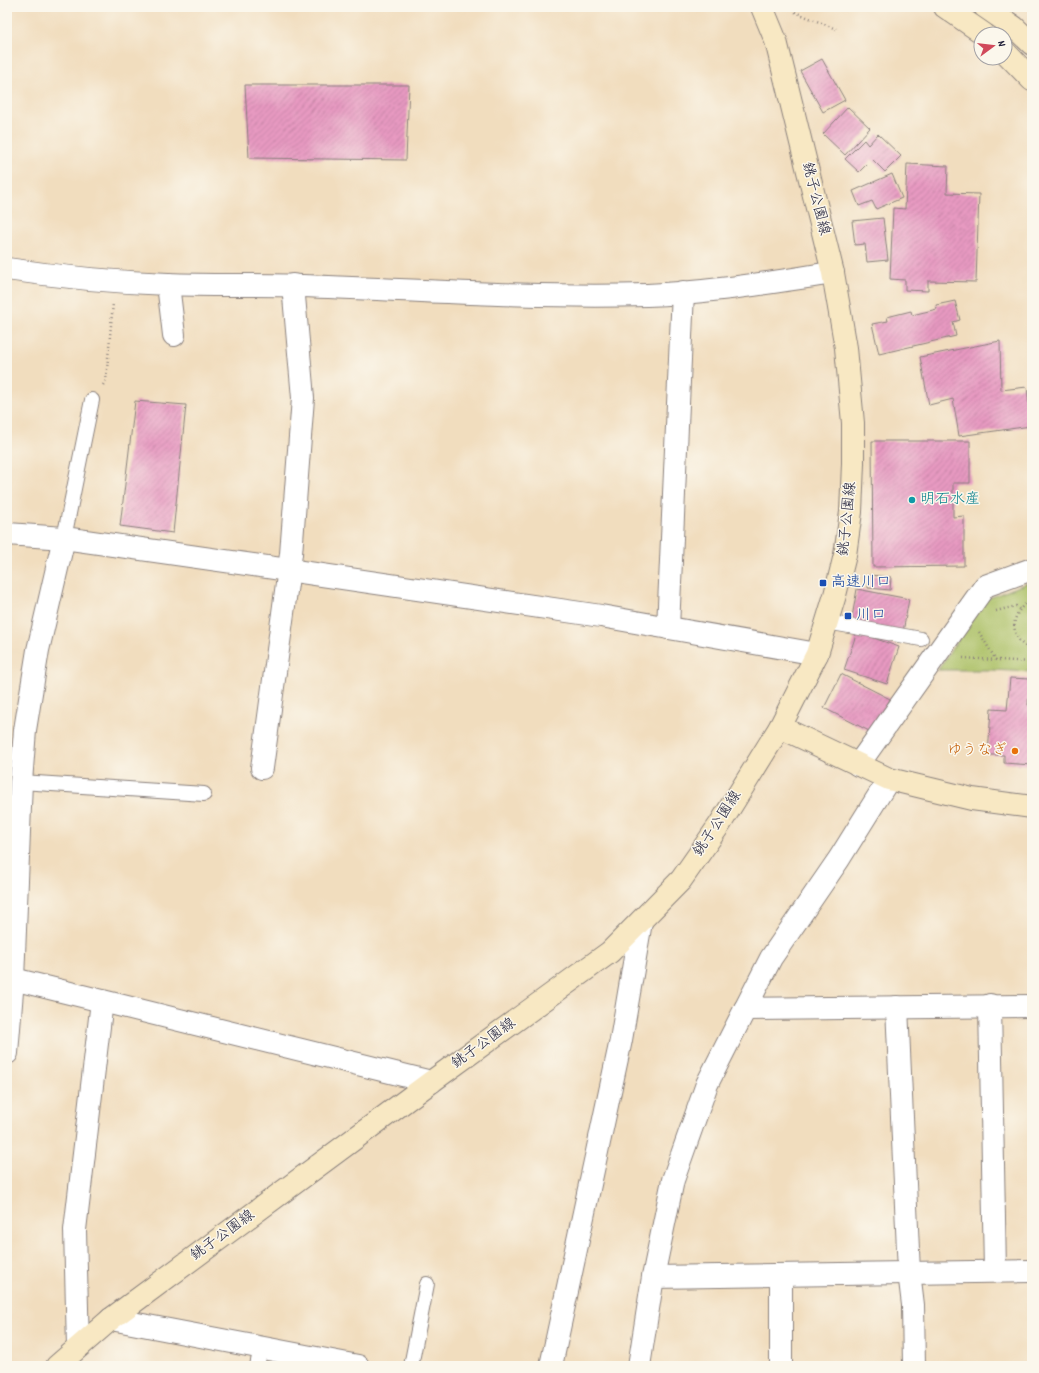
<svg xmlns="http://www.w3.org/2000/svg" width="1039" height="1373" viewBox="0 0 1039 1373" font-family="Dekko,'Klee One',sans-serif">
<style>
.green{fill:#abc065;stroke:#667150}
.building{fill:url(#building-hatch)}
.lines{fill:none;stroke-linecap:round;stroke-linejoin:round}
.lane-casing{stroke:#8a807c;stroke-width:16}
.street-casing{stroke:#8a807c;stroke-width:24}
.secondary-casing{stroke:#8a807c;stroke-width:24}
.path{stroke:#8a807c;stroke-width:2.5;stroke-dasharray:1 3;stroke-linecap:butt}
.lane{stroke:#fff;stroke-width:14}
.street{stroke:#fff;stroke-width:22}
.secondary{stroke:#f8e8c3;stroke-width:22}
.culture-dot{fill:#0f9aa8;stroke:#fbf7ec;stroke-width:1.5}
.transit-dot{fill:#1a4fb4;stroke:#fbf7ec;stroke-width:1.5}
.food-dot{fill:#e8710a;stroke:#fbf7ec;stroke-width:1.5}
.labels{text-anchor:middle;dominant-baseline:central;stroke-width:3;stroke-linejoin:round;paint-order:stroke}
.street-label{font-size:15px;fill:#22223b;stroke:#fbf7ec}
.culture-label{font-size:15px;fill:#0d838f;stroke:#fbf7ec;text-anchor:start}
.transit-label{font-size:15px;fill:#164399;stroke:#fbf7ec;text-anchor:start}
.food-label{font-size:15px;fill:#c56008;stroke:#fbf7ec;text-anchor:end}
</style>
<defs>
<pattern id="building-hatch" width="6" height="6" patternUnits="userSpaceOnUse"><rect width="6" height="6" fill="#e79ac1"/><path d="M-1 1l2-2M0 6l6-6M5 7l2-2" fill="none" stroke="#bb7d9e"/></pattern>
</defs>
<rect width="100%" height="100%" fill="#fbf7ec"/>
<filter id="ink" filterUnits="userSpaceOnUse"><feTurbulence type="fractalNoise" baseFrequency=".025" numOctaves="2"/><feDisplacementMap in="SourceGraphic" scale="8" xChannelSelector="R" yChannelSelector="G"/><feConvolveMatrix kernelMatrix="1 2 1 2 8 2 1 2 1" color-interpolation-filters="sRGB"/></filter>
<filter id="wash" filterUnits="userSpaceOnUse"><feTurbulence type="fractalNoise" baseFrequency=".012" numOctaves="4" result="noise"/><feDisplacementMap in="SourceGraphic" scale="16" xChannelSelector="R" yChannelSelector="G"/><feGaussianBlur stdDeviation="0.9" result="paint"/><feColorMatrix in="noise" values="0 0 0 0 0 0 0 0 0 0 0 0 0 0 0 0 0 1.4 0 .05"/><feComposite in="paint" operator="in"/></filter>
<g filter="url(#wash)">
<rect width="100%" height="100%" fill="#f1ddbe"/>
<polygon class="green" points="1032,581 1032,672 991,670 938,670 984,600"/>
<g id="blocks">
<g class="building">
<polygon points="822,59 845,100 823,112 800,71"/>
<polygon points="245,85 409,85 406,160 249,158"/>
<polygon points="848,107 870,128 845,155 823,134"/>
<polygon points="878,134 901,156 885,172 872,159 859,172 845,159 864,140 868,145"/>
<polygon points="907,164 948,166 947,193 979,194 976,282 928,281 928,291 905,290 905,280 890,279 893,208 905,209"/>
<polygon points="892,174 902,198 876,209 872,201 859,206 853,191"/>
<polygon points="883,218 888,260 867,262 865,244 855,245 852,221"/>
<polygon points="955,301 960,320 953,322 956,336 879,354 872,324 888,321 887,317 911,311 912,315 937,309 936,305"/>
<polygon points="1000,341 1001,390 1027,387 1031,426 959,436 953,399 929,405 920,357"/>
<polygon points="135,401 186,405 173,533 120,526"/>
<polygon points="872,441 970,441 970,483 953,483 953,517 964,516 964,566 873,567"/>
<polygon points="869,575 891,577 890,590 868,588"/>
<polygon points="857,589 909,599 903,632 851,623"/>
<polygon points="857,632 899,647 887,684 844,670"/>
<polygon points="841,674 890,699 873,733 824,708"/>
<polygon points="1010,678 1030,679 1028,705 1032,705 1032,765 1004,763 1004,755 988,755 991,709 1007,710"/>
</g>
</g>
</g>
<g filter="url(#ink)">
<use href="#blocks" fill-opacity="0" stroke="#8a807c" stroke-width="1"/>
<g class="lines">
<defs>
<g id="lane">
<polyline points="64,538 92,400"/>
<polyline points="827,622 921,639"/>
<polyline points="21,782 204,794"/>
<polyline points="257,1366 261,1347"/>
<polyline points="411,1366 427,1284"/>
</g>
<g id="street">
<path d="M7,269c53,8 107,13 161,15 45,2 89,0 134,2 114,4 230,12 345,9 62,-2 124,-13 186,-22"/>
<polyline points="168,284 174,335"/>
<polyline points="7,534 64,538 288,570 601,616 817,654"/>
<polyline points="668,628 683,292"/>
<polyline points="858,765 985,586 1032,569"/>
<polyline points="262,768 291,554 303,398 293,285"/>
<polyline points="13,979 431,1082"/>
<polyline points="990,1005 995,1271"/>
<polyline points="897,1007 909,1272 913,1305 914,1366"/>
<polyline points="745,1009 1032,1006"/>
<polyline points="7,1053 13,979 21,782 25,730 38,650 64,538"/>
<polyline points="653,1277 1032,1271"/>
<polyline points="111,1319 358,1366"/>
<polyline points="78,1347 75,1230 102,1001"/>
<polyline points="551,1366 621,1040 641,922"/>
<polyline points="639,1366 653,1277 673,1180 707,1084 771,958 839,859 889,779"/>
<polyline points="781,1366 781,1275"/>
</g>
<g id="secondary">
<polyline points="945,7 984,34"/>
<polyline points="985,7 1014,27 1032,44"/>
<polyline points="1005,52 1032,80"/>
<polyline points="780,727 889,779 972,799 1032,807"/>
<polyline points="57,1366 111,1319 431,1082 610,952 681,880 720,824 780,727 817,654 835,595 845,555 851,512 853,463 853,423 846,348 833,273 776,41 762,7"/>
</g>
</defs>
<use href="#lane" class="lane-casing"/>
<use href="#street" class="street-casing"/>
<use href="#secondary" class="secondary-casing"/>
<g class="path">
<polyline points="795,12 836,29"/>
<polyline points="103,385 106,380 113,303"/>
<path d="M1032,600c-23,11 -24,40 0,50"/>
<polyline points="996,611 1016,606 1019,609"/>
<polyline points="979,632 996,660"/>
<polyline points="963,658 1032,662"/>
</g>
<use href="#lane" class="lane"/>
<use href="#street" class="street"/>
<use href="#secondary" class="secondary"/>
</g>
</g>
<circle class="culture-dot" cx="912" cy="500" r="4"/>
<g class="transit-dot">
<rect x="819" y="579" width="8" height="8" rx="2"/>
<rect x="844" y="612" width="8" height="8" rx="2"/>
</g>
<circle class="food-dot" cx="1015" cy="751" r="4"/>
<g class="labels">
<g class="street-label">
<text transform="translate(815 199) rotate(76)">銚子公園線</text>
<text transform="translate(848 519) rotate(-84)">銚子公園線</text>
<text transform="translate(718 824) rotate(-57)">銚子公園線</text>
<text transform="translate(484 1044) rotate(-36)">銚子公園線</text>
<text transform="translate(223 1236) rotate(-36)">銚子公園線</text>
</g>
<g class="culture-label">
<text x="920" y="500">明石水産</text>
</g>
<g class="transit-label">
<text x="831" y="583">高速川口</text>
<text x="856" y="616">川口</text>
</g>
<g class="food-label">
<text x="1007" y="751">ゆうなぎ</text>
</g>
</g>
<rect width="1039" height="1373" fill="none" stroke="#fbf7ec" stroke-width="24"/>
<g transform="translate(993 46) rotate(75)"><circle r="19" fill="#fbf7ec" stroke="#a4a2a5"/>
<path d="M0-3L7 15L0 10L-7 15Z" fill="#d1495b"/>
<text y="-6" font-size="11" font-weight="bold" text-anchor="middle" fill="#22223b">N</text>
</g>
</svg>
